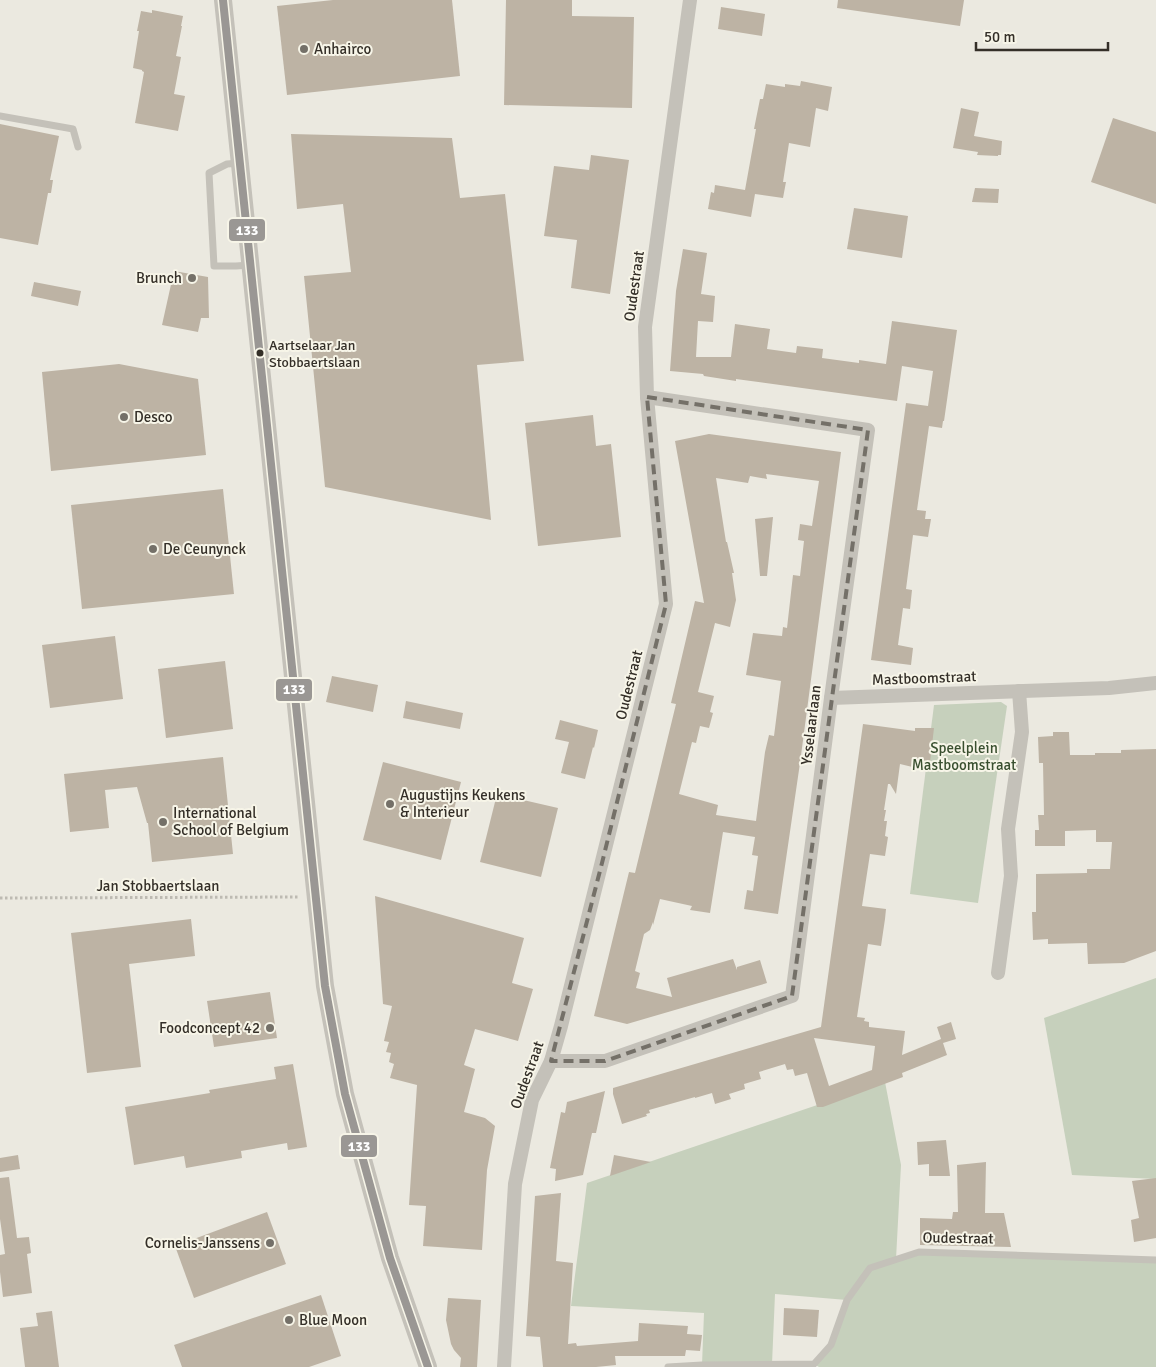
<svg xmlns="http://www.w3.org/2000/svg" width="1156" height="1367" viewBox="0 0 1156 1367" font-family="Signika,sans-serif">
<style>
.green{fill:#c6d0bc}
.building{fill:#bdb3a4;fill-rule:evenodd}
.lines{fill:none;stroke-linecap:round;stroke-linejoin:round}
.path{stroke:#bdbab2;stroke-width:3;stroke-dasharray:2.5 2.5;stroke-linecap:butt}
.service{stroke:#c4c1b9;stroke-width:7}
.minor{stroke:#c4c1b9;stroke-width:14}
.tertiary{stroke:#c4c1b9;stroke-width:18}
.bus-1-casing{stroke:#f7f5e8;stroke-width:11}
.bus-1{stroke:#9a9794;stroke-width:8}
.marked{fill:none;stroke:#747068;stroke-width:4;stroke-dasharray:10 6;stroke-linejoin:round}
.poi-dot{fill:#747068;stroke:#f7f5e8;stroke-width:2}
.bus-dot{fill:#342f28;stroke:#f7f5e8;stroke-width:2}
.labels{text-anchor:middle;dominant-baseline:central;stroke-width:4;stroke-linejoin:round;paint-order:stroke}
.bus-label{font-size:14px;fill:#342f28;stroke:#f7f5e8;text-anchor:start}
.poi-label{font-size:15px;fill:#342f28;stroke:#f7f5e8;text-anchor:start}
.street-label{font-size:15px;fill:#342f28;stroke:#f7f5e8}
.park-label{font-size:15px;fill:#394f2f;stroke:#f7f5e8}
.line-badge{stroke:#f7f5e8;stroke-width:2}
.badge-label{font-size:14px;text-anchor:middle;font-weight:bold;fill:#fff}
</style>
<rect width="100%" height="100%" fill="#ebe9e0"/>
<g class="green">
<polygon points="1001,702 1007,706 978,903 910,894 934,705"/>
<polygon points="1156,978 1156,1179 1072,1175 1044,1018"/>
<polygon points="885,1082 901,1165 896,1259 919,1252 1156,1260 1156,1367 819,1367 814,1364 831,1345 847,1300 775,1294 772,1364 702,1365 704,1313 571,1306 587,1183"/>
</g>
<g class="building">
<polygon points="333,0 452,0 460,76 287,95 277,6"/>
<polygon points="506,0 572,0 572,16 634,17 632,108 504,105"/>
<polygon points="838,0 964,0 960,26 837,8"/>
<polygon points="721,7 765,14 762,36 718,29"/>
<polygon points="152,10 183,16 181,26 182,26 176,56 181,57 174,94 185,96 178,131 135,123 144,72 142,71 142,70 133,68 139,31 137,31 141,11 152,13"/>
<polygon points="801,81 832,87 828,111 816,108 810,147 789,143 783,182 786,182 783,198 755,194 751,217 708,209 711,192 714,193 715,185 745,190 756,129 754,129 760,99 763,99 766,84 785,87 785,84 800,86"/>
<polygon points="961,108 979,112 974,136 1002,141 1001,155 998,155 998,156 977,155 978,152 953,148"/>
<polygon points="1113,118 1156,132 1156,204 1091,182"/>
<polygon points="0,124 59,136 50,180 53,180 51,193 48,193 38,245 0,238"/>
<polygon points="291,134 452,138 460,198 505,194 524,361 477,365 491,520 325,487 304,276 351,272 343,204 297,209"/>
<polygon points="591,155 629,160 610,294 571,288 577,240 544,236 554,166 589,170"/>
<polygon points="975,188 999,189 998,203 972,202"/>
<polygon points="854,208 908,216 902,258 847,249"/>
<polygon points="683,249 707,253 701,294 715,296 713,322 698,321 696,357 731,357 735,324 770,329 767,349 796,353 797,346 823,349 822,358 859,363 859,360 886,364 892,321 957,330 944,421 943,421 942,428 929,426 917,510 926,511 925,519 931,519 928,537 913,535 906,589 912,590 910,609 903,608 898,645 913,648 911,665 871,660 906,403 928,406 933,371 902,366 897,401 736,379 736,381 704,376 703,374 670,371 676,291"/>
<polygon points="174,271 208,277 209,318 201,318 198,332 162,325"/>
<polygon points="34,282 81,291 78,306 31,296"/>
<polygon points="119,364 198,379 206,455 51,471 42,372"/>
<polygon points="593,415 596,446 611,444 621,537 538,546 525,423"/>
<path d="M709,434l132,18 -41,311 -22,151 -34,-5 3,-19 6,1 5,-35 -6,-1 3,-18 -32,-5 -13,81 -20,-3 2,-4 -32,-7 -7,26v-3l-3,8 -6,4 -9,37 5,2 -4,15 36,9 -5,-19 66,-19 4,11v-3l23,-7 7,23 -140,41 -33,-8 35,-144 6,1 41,-169 -5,-1 24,-102 9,2 -29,-162zM766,474l53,7 -7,45 -12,-2 -2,16 6,1 -4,35 -7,-1 -6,53 -4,-1 -1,9 -29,-3 -7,42 35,6 -7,55 -5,-1 -4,17 -9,69 -40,-6 2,-10 -39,-11 13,-52 4,1 4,-17 9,2 4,-15 -3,-1 4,-16 -16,-4 17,-69 15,4 6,-27 -4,-27h2l-7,-31h-1l-10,-64 32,5 2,-7 17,3z"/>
<polygon points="223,489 234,594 82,609 71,505"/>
<polygon points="773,517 767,576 760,576 755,519"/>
<polygon points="115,636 123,699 50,708 42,645"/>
<polygon points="225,661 233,729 166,738 158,669"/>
<polygon points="332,676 378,685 373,712 326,702"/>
<polygon points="406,701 463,713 460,729 403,718"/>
<polygon points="560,720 598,730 594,748 593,747 585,779 561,773 569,742 555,739"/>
<path d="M863,724l52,7v-3h19l-5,43 -29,-7 -4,30 -6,-10h-2l-4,26h2l-2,11h3l-2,15 3,1 -3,19 -15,-2 -8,52 24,3 -1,10 -4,27 -13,-2 -11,73 8,1 -1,3 5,1v5l36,4 -3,24 39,-16 -4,-12 14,-5 5,17 -13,4 4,12 -45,18 1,4 -80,30h-6l-10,-34 -12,3 -2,-7 -6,1 -2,-6 -26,8 2,7 -17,5 1,5 -16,5 2,5 -16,5 -3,-11 -17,5v-1l-46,13 1,3 -4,1 1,2 -25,8 -9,-30v-6l208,-61zM814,1038l61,8 -3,24 -43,16z"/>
<polygon points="1053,732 1069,732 1070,755 1095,755 1095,753 1121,753 1121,750 1156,749 1156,951 1124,963 1088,964 1087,943 1048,944 1048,939 1033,940 1032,912 1036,912 1036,874 1087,873 1087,869 1110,869 1112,842 1096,842 1096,830 1065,831 1065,846 1035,846 1035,830 1039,830 1038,815 1044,815 1043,763 1039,763 1038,737 1053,736"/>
<polygon points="223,757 233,854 152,862 148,823 147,823 137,787 105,790 109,828 70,832 64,774"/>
<polygon points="383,762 461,782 441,860 363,840"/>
<polygon points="497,794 558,808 541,877 480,862"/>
<polygon points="375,896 524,938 512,983 533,989 518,1041 475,1029 464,1065 475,1069 464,1112 485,1118 495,1126 487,1170 482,1250 423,1246 426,1206 409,1205 417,1085 390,1078 394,1064 389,1062 391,1053 386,1052 389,1042 384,1041 392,1006 383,1004"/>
<polygon points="191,919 195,956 129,964 141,1067 87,1073 71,933"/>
<polygon points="270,992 277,1038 214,1047 207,1001"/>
<polygon points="293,1064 307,1147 288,1150 287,1143 241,1151 242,1158 186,1168 184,1156 134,1165 125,1107 210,1093 209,1090 276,1079 274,1067"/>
<polygon points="605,1091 596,1133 592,1133 583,1175 555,1181 556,1169 550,1168 561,1112 565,1113 567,1102"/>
<polygon points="946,1140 950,1176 929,1176 929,1164 918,1165 917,1142"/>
<polygon points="18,1155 20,1169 0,1172 0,1158"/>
<polygon points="614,1155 651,1162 610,1176"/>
<polygon points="986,1162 985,1213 1004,1213 1011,1247 920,1245 920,1218 952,1219 953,1212 958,1212 957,1165"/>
<polygon points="9,1177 17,1238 29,1237 31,1253 27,1254 32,1293 3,1297 0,1272 0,1255 5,1254 0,1219 0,1178"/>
<polygon points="1156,1178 1156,1238 1134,1242 1131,1220 1139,1218 1132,1181"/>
<polygon points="561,1193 556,1261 573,1263 568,1344 576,1343 577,1346 638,1341 639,1323 688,1326 687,1334 702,1335 700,1351 686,1350 685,1356 615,1356 616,1365 596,1367 543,1367 540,1337 526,1336 535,1196"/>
<polygon points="267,1212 286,1264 194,1298 175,1246"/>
<polygon points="321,1295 341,1356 309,1367 182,1367 174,1345"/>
<polygon points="448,1298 481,1300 477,1367 460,1367 461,1358 454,1350 451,1344 446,1320"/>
<polygon points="784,1308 819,1310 817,1337 783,1335"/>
<polygon points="52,1311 59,1367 25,1367 20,1328 38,1326 36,1313"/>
</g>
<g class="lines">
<polyline class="path" points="0,898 299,897"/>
<g class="service">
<polyline points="0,116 73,129 78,147"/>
<polyline points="240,163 227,164 209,173 214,266 236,266 250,265"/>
<polyline points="668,1367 702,1365 814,1364 831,1345 847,1300 870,1268 919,1252 1156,1260"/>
</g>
<g class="minor">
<polyline points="831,698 1109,688 1156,683"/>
<polyline points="998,973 1011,876 1008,829 1022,732 1019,691"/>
<polyline points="551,1061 605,1061 792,996 831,698 868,430 647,397"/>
<polyline points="504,1367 515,1184 532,1100 551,1061 561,1026 666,604 647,397 645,327 690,0"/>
</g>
<polyline class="tertiary" points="223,0 325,986 345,1094 390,1258 428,1367"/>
<defs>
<polyline id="bus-1" points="223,0 325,986 345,1094 390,1258 428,1367"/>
</defs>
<use href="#bus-1" class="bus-1-casing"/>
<use href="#bus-1" class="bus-1"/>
</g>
<path class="marked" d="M647,397l221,33 -76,566 -187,65h-54l51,-198 64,-259z"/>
<g class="poi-dot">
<circle cx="304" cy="49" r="5"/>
<circle cx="192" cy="278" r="5"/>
<circle cx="124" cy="417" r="5"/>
<circle cx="153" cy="549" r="5"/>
<circle cx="390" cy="804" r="5"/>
<circle cx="163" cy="822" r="5"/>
<circle cx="270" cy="1028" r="5"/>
<circle cx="270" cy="1243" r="5"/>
<circle cx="289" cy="1320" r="5"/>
</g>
<circle class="bus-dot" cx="260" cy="353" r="4.5"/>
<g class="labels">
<g class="bus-label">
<text x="269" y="345">Aartselaar Jan<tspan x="269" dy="17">Stobbaertslaan</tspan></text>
</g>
<g class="poi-label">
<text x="314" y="49">Anhairco</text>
<text x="182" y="278" text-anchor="end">Brunch</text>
<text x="134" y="417">Desco</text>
<text x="163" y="549">De Ceunynck</text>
<text x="400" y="795">Augustijns Keukens<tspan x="400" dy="17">&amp; Interieur</tspan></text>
<text x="173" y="813">International<tspan x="173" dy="17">School of Belgium</tspan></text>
<text x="260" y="1028" text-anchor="end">Foodconcept 42</text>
<text x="260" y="1243" text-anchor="end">Cornelis-Janssens</text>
<text x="299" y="1320">Blue Moon</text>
</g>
<g class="street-label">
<text transform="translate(634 286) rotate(-82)">Oudestraat</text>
<text transform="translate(924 678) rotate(-2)">Mastboomstraat</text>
<text transform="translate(629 685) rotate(-76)">Oudestraat</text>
<text transform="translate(811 725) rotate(-83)">Ysselaarlaan</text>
<text x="158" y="886">Jan Stobbaertslaan</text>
<text transform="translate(527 1075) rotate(-70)">Oudestraat</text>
<text transform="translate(958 1238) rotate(1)">Oudestraat</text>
</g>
<g class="park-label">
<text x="964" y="748">Speelplein<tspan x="964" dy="17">Mastboomstraat</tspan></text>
</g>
</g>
<g class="line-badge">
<rect x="228" y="218" width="38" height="24" rx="5" fill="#9a9794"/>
<rect x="275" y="678" width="38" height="24" rx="5" fill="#9a9794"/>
<rect x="340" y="1134" width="38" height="24" rx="5" fill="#9a9794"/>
</g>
<g class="badge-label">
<text x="247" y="235">133</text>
<text x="294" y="694">133</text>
<text x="359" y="1151">133</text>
</g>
<path d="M976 42v8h132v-8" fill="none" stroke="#342f28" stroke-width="2.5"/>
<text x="984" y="42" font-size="15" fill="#342f28" stroke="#f7f5e8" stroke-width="4" paint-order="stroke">50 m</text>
</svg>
